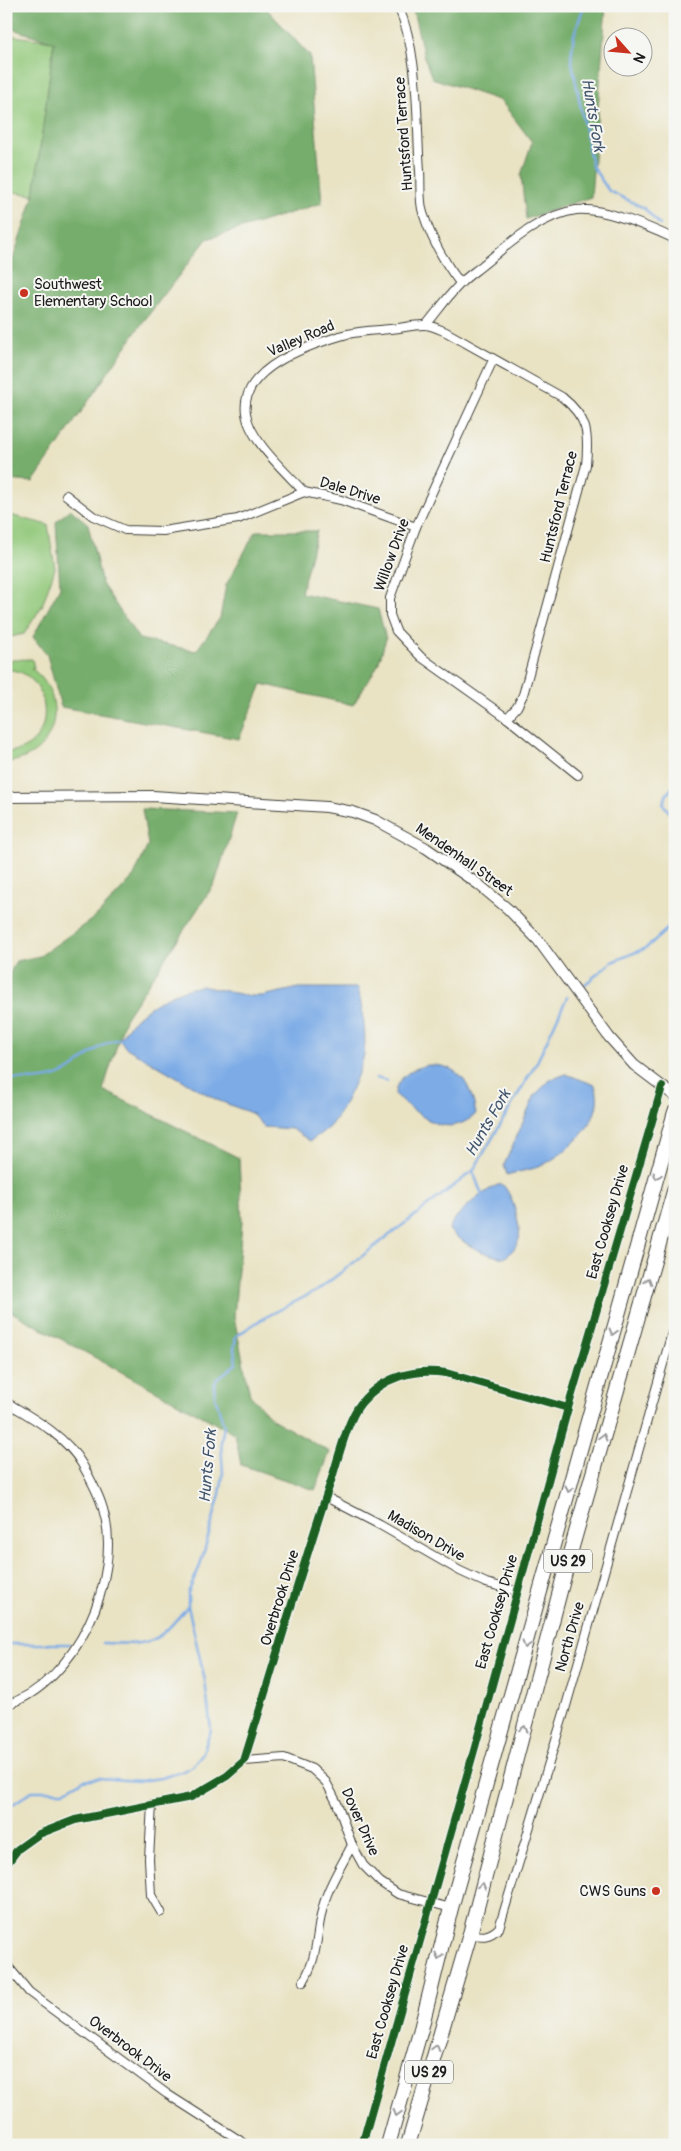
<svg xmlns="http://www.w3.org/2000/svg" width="681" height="2151" viewBox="0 0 681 2151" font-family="Pangolin,sans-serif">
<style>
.green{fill:#93c97c;stroke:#58724c}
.forest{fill:#76ad6c;stroke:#496444}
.water{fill:#7cabe6;stroke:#4c6481}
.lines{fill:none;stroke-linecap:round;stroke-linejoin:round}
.stream{stroke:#7cabe6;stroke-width:2.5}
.street-casing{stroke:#3b3a35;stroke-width:10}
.secondary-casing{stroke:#3b3a35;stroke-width:12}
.highway-casing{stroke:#3b3a35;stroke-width:16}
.street{stroke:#fff;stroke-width:8}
.secondary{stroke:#fff;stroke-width:10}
.highway{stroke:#fff;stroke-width:14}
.cycleway-casing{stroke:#f6f6f2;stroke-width:11}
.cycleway{stroke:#1b5e20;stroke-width:8}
.oneway{stroke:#999}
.poi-dot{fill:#c8321e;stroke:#f6f6f2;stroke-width:2}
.labels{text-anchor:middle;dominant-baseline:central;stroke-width:4;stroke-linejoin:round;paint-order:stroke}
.shield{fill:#f6f6f2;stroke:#5d5d5c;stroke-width:1}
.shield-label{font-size:14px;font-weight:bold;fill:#1c1c1c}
.street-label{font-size:15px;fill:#1c1c1c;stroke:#f6f6f2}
.poi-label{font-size:15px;fill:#1c1c1c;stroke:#f6f6f2;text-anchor:start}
.water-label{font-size:16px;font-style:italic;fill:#42556d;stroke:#f6f6f2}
</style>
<rect width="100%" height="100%" fill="#f6f6f2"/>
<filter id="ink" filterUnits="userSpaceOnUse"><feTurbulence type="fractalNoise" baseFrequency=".02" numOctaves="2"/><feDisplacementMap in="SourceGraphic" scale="10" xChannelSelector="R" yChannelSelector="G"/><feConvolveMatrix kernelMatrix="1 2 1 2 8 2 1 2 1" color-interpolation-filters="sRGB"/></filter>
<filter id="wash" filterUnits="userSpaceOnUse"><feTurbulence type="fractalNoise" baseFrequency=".0096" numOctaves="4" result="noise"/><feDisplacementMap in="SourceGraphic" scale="20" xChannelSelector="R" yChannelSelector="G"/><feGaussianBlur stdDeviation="1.12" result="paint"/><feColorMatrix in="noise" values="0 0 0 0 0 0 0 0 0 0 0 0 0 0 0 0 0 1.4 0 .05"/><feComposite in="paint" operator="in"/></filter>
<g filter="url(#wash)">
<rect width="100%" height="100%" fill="#e9e3c4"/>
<g class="green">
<polygon points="6,35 54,41 34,195 6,191"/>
<polygon points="6,514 48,525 55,568 42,606 24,634 6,638"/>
<path d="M32,659l2,9h-3c40,29 26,91 -25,94v-10c57,-2 45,-85 0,-82v-10z"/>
</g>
<g class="forest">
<polygon points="6,6 264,6 310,56 322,203 207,239 140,326 33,482 6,480 6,306 12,262 34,195 54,42 6,27"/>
<polygon points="412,6 606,6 591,197 526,219 521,175 532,142 501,101 432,78 424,57"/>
<polygon points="70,509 88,524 102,584 139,639 196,651 220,618 226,585 256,531 317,531 301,593 378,609 386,639 378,665 353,705 262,684 239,739 61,707 47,655 33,637 60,587 56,522"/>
<polygon points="142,809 237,813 215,883 125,1019 103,1090 239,1158 242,1222 234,1317 250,1395 272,1419 330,1452 315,1490 241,1465 235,1434 6,1309 6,981 16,961 40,956 98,915 134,876 148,845"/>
</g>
<g class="water">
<path d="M201,986l48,10h13l37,-8h59c4,21 9,44 6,66 -3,18 -23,60 -35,73 -6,5 -13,10 -19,14l-18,-12 -28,-2 -13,-14 -34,-13 -92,-53 -5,-8c15,-28 51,-48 81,-53z"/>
<path d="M430,1065c31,0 41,20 46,49 -31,27 -55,2 -81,-19 0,-17 20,-29 35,-30z"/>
<path d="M566,1074l29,11c12,33 -24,64 -50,79 -11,6 -26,7 -38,11l-3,-10 31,-70 15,-15z"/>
<path d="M501,1184c10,4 21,45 18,55 -2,8 -8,13 -14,19 -21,-3 -40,-13 -56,-28 2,-14 39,-43 52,-46z"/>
</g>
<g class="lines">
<g class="stream">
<polyline points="584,6 574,35 571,57 592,166 609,191 644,208 660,225"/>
<polyline points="668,243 675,250"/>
<polyline points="675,784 667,794 663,804 675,819"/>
<polyline points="584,985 612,962 646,948 675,922"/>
<path d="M6,1078c19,2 40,4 58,-5 21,-10 34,-33 59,-34"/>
<polyline points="376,1078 387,1081"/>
<polyline points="473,1171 483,1198"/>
<path d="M103,1643c15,0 37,3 51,-4 14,-7 24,-22 34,-33"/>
<polyline points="6,1644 69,1644"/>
<polyline points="6,1809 32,1791 64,1791 83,1780 99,1778 139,1781 161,1778 181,1772 193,1766 202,1755 211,1730 205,1681 188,1606 188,1593 200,1566 220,1494 223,1474 221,1442 224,1426 215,1396 214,1385 218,1378 236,1364 234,1349 236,1336 262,1319 318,1290 473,1171 537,1062 567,997"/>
</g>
</g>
</g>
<g filter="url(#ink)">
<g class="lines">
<defs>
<g id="street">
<path d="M398,6c22,49 18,112 22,165 1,13 -1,30 3,42 8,25 21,49 37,70"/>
<path d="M426,325c11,-13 22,-29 34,-41 7,-8 16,-13 24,-20 26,-21 57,-49 92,-54 28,-3 73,17 99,29"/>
<polyline points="493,360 416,527 390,598 390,615 396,631 421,657 507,718 578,775"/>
<path d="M304,492c-18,-20 -55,-52 -58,-79 -6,-43 58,-66 91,-76 16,-6 36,-6 53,-8 11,-1 23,-4 34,-4 7,0 15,4 22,7l116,65c26,21 27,36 24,68l-63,230 -6,12 -10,11"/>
<polyline points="304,492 341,500 416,527"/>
<polyline points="66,495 93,516 125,530 163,531 238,519 304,492"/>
<path d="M6,1402c27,16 60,34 76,62 8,14 17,30 21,45 21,68 -27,174 -97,196"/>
<polyline points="326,1497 380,1525 460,1571 486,1583 517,1591"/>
<polyline points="244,1761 284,1758 312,1769 326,1782 337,1803 352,1845 363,1865 380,1882 398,1894 451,1908"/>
<polyline points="152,1804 149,1859 151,1895 161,1912"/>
<path d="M6,1865l12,-16 21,-15 36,-14 116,-23 36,-21 17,-15c29,-93 56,-188 87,-280 7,-21 16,-61 30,-78 21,-26 53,-35 85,-30l122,35"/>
<path d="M470,1934c13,3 19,3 29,-6l65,-215 111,-391"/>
<polyline points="6,1964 29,1992 167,2094 247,2145"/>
<path d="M303,1982c17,-27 12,-53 22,-82 6,-19 18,-37 27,-55"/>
<polyline points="362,2145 475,1747 568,1408 662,1087"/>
</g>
<polyline id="secondary" points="6,797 153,796 327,807 353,812 375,820 426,848 478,884 508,909 538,940 609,1037 634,1065 675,1096"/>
<g id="highway">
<polyline points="388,2145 421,2029 451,1908 675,1112"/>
<polyline points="408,2145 470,1934 569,1557 675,1188"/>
</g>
</defs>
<use href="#street" class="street-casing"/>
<use href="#secondary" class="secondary-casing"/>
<use href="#highway" class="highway-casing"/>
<use href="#street" class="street"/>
<use href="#secondary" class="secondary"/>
<use href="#highway" class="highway"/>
<defs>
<g id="cycleway">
<path d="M6,1865l12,-16 21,-15 36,-14 116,-23 36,-21 17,-15c29,-93 56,-188 87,-280 7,-21 16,-61 30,-78 21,-26 53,-35 85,-30l122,35"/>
<polyline points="362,2145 475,1747 568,1408 662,1087"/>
</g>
</defs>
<use href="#cycleway" class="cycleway-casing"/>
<use href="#cycleway" class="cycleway"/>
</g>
<defs><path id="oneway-chevron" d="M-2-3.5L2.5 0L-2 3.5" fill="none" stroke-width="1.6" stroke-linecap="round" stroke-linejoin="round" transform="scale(1.25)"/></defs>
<g class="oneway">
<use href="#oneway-chevron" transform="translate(657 1176) rotate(106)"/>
<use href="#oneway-chevron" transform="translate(648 1281) rotate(-74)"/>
<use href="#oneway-chevron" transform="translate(613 1332) rotate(106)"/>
<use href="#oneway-chevron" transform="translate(603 1437) rotate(-74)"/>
<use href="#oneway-chevron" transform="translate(569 1489) rotate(106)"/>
<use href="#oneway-chevron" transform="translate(526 1645) rotate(106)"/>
<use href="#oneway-chevron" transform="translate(524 1729) rotate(-75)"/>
<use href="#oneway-chevron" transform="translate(482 1886) rotate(-75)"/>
<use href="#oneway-chevron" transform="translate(439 1956) rotate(104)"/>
<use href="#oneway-chevron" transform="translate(436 2048) rotate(-74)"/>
<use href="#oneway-chevron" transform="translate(397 2113) rotate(106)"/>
</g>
</g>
<g class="poi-dot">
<circle cx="24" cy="293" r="5"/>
<circle cx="656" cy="1891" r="5"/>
</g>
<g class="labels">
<g class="shield">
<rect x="544" y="1549.5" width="48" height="23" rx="4"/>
<rect x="405" y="2060.5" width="48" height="23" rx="4"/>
</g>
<g class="shield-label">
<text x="568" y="1561">US 29</text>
<text x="429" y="2072">US 29</text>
</g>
<g class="street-label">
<text transform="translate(404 134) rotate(-94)">Huntsford Terrace</text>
<text transform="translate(301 339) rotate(-23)">Valley Road</text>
<text transform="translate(350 491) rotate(17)">Dale Drive</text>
<text transform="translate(559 507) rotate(-76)">Huntsford Terrace</text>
<text transform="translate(392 555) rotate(-70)">Willow Drive</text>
<text transform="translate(464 860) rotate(35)">Mendenhall Street</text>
<text transform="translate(608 1222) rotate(-74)">East Cooksey Drive</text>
<text transform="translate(426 1536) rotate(30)">Madison Drive</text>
<text transform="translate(280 1598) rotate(-73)">Overbrook Drive</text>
<text transform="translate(497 1612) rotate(-74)">East Cooksey Drive</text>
<text transform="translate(570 1637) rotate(-74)">North Drive</text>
<text transform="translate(360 1822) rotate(66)">Dover Drive</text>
<text transform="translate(388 2002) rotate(-74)">East Cooksey Drive</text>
<text transform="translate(130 2049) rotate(37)">Overbrook Drive</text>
</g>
<g class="poi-label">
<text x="34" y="284">Southwest<tspan x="34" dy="17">Elementary School</tspan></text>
<text x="646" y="1891" text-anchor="end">CWS Guns</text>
</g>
<g class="water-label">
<text transform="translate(593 115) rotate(80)">Hunts Fork</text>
<text transform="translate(488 1123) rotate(-60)">Hunts Fork</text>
<text transform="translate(208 1466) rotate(-85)">Hunts Fork</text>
</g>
</g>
<rect width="681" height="2151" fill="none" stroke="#f6f6f2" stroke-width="25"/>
<g transform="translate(628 52) rotate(117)"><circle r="24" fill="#f6f6f2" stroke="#9f9f9c"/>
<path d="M0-4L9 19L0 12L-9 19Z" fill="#c8321e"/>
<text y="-8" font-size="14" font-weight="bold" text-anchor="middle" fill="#1c1c1c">N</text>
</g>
</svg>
